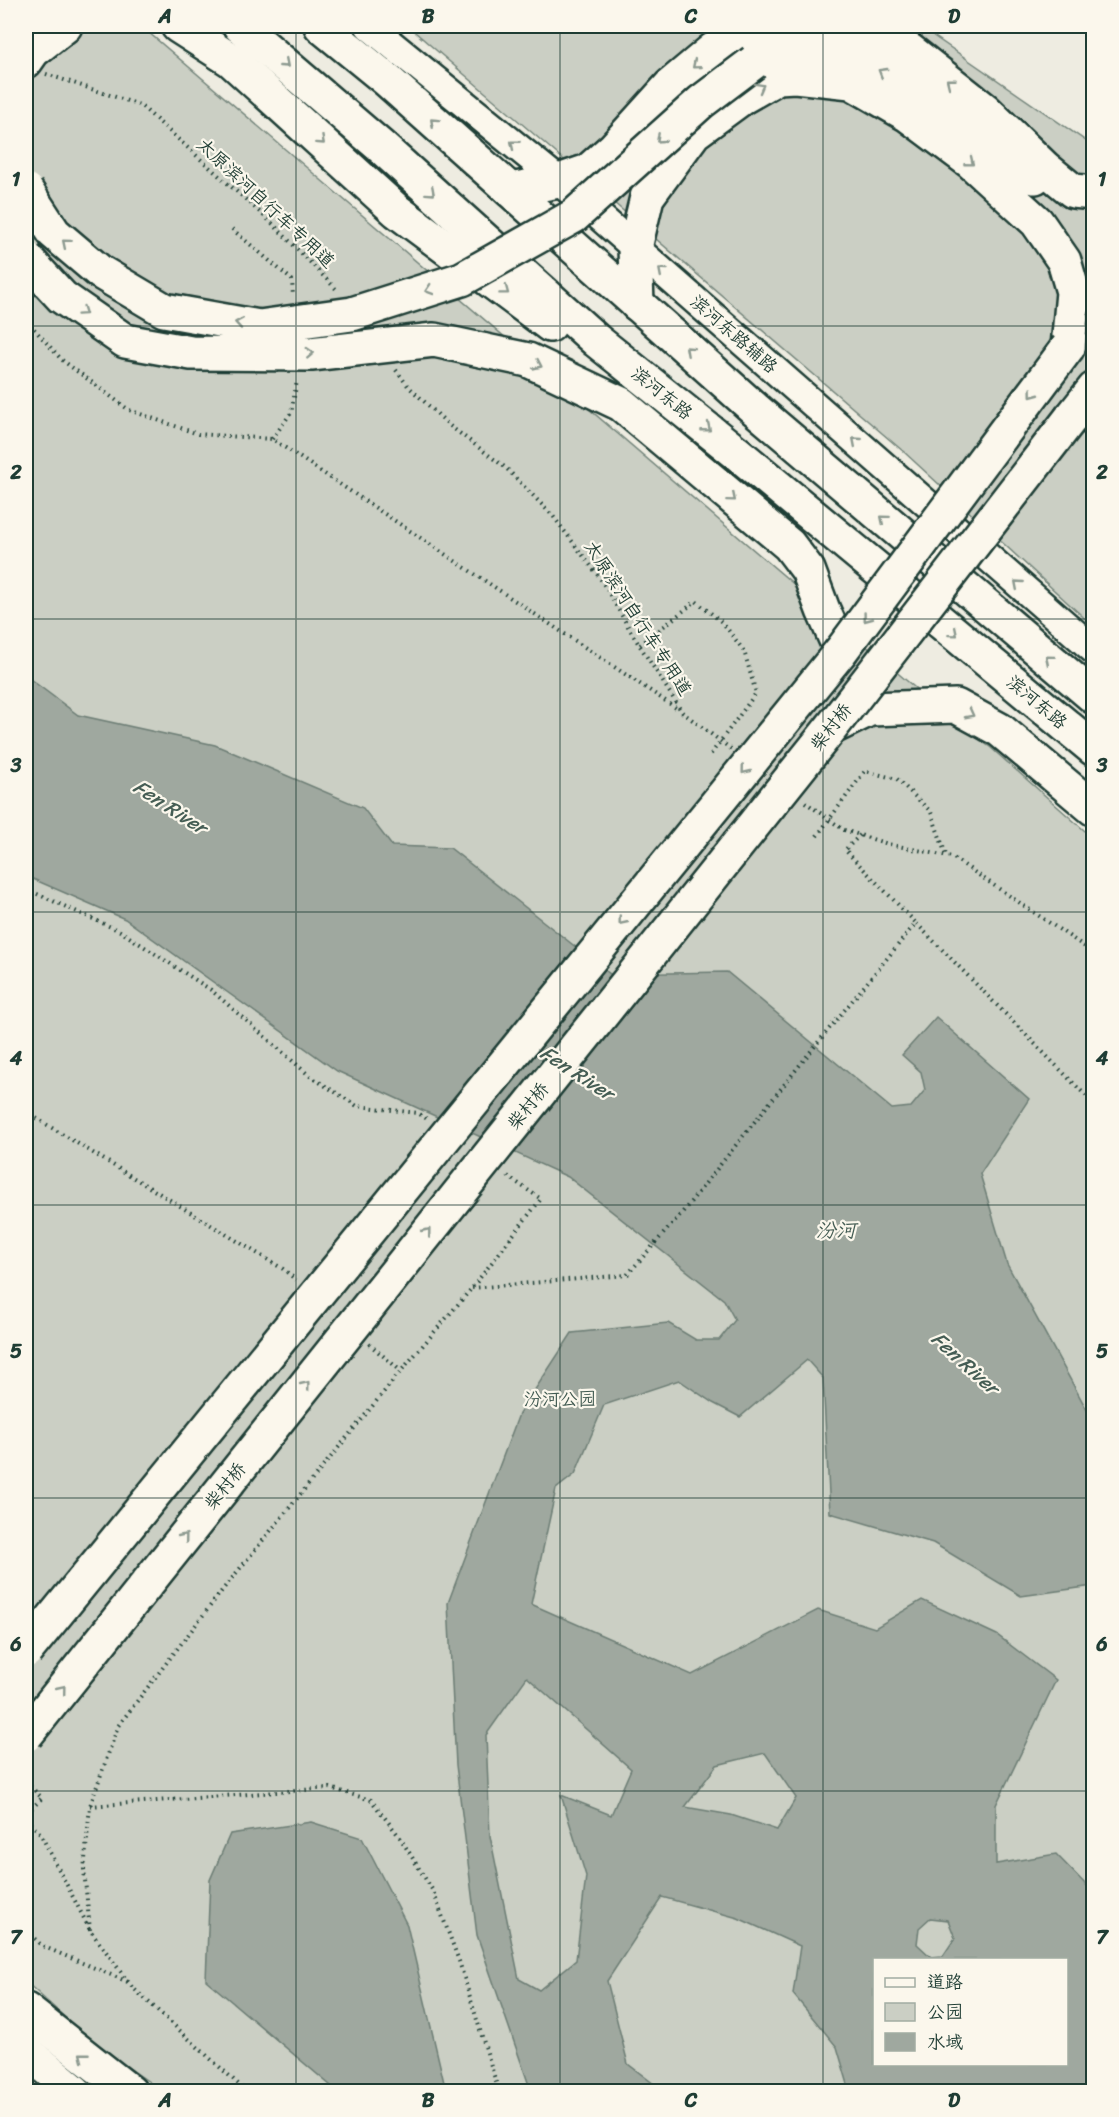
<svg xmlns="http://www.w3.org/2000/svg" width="1119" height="2117" viewBox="0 0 1119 2117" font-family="Sriracha,'LXGW WenKai TC',sans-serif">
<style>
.green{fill:#cbcfc4;stroke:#75867c;stroke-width:1.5;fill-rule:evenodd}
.water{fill:#9fa89f;stroke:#6c7d74;stroke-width:1.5;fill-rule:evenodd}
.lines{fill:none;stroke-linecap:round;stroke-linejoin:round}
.minor-casing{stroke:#1f3d34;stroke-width:32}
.major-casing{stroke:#1f3d34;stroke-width:38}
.highway-casing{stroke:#1f3d34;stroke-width:38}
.path{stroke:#1f3d34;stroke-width:4;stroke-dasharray:1.5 4.5;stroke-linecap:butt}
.minor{stroke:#fbf7ec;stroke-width:27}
.major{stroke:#fbf7ec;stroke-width:33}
.highway{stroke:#fbf7ec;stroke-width:33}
.major-bridge-casing{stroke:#1f3d34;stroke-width:38;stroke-linecap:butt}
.highway-bridge-casing{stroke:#1f3d34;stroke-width:38;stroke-linecap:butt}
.path-bridge{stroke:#1f3d34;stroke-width:4;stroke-dasharray:1.5 4.5;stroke-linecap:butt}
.major-bridge{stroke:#fbf7ec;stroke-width:33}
.highway-bridge{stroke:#fbf7ec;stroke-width:33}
.oneway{stroke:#8d9a90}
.grid{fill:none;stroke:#1f3d34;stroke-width:1.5;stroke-opacity:0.55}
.labels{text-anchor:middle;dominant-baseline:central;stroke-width:4.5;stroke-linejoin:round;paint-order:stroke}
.street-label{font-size:18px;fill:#1f3d34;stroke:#fbf7ec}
.park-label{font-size:18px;fill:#415a51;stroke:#fbf7ec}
.water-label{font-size:20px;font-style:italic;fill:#455d54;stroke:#fbf7ec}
.neatline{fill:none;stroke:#1f3d34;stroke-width:2}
.grid-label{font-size:20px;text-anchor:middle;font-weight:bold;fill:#1f3d34}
</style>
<rect width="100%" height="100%" fill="#eeece1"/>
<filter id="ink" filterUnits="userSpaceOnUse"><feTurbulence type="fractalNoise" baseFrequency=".0167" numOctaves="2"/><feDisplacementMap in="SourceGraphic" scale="12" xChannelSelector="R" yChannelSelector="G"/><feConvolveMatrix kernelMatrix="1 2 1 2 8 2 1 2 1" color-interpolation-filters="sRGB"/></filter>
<g filter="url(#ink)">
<g class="green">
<path d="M26,26h115l821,702 28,19 103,91v1253h-931l-70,-49 -66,-60zM874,1960h192v104h-192z"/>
<polygon points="408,26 919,26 1093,146 1093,626 904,452"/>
</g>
<g class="water">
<path d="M26,676l52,39 137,30 148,63 29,38 58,2 160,126 117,-2 165,137 19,-2 14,-17 -4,-18 -19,-17 34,-38 93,82 -49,75 27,90 86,157v165l-72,10 -88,-53 -103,-30 -7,-135 -16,-18 -67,57 -27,-14 -34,-23 -75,25 -29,69 -19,15 -25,115 161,71 126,-65 57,18 47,-28 75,35 59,45 -60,125v59l60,-10 37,38v199h-243l-13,-44 -44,-53 7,-48 -62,-28 -76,-21 -55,84 21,83 35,27h-132l-54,-156 -21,-170 -8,-162 71,-189 53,-81 96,-10 28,17h23l16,-20 -11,-20 -156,-123 -231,-106 -212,-152 -99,-43zM527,1677l104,92 -20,46 -50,-20 25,81 -10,84 -37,30 -20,-11 -29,-143 -4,-101zM765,1753l31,45 -19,32 -46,-15 -46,-8 32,-42zM930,1918l18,2 7,18 -12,18 -12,1 -14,-13 2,-16zM874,1960h192v104h-192z"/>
<polygon points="311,1822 362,1838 407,1925 446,2091 337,2091 206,1980 210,1880 230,1834"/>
</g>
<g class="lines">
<defs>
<polyline id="minor" points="369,26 559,181 1094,650"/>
<g id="major">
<polyline points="637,304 635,248 647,197 694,133 743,97 778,77 795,76 851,82 908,115 971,162 1037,222 1064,261 1073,292 1068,347"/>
<polyline points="481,350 528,360 621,404 789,545 808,570 823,610 841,651"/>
<polyline points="1071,418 1094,389"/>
<polyline points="26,2010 130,2092"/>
</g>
<g id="highway">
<polyline points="178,26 231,60 397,211 550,325"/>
<polyline points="240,26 379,145 597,341 737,453 1094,749"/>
<polyline points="321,26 387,80 755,409 1094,697"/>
<polyline points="26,61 33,51 65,26"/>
<polyline points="754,62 776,54 828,51 860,58 892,77 1026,174 1035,177"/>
<polyline points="510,190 559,181 588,171 614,148 671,85 714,49 760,30 831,26 909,50 985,110 1045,168 1073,191 1094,193"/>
<polyline points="1071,418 1094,411"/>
<polyline points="831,728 870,709 956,706 1000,730 1094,809"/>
<polyline points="26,2051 75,2092"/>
</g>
</defs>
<use href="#minor" class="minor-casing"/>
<use href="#major" class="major-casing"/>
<use href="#highway" class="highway-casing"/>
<g class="path">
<polyline points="46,74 140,105 274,225 336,289"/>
<polyline points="232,229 292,280 293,296"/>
<polyline points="26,320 62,360 129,410 198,434 272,439 679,710"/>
<polyline points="396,370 408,386 450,426 506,468 553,516 600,578 633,635 682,712 731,749"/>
<polyline points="272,439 291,413 297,381"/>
<polyline points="640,645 696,601 723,623"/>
<polyline points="897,779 931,812 946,855"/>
<polyline points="805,802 844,830 888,844 952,857 1094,953"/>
<polyline points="860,835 845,850 916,923"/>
<polyline points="26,889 120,931 211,990 310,1076 357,1106 418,1113 427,1119"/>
<polyline points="26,1112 283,1269 296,1280"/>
<polyline points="472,1288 627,1275 681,1214 815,1046 916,923 1094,1104"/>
<polyline points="369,1344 401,1371"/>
<polyline points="26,1782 42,1798 26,1814"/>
<polyline points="90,1806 330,1788 371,1800 399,1836 433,1891 459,1961 499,2092"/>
<polyline points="26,1819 40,1833 90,1930 132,1987 247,2092"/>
<polyline points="26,1930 42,1946 128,1982"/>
<polyline points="90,1930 84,1870 90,1806 118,1726 224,1588 401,1371 472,1288 541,1199 506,1175"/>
</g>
<use href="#minor" class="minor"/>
<use href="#major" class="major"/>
<use href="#highway" class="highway"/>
<defs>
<g id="major-bridge">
<polyline points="26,258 62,297 125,341 191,353 311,354 434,340 481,350"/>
<polyline points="26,1651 841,651 1068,347"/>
<polyline points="26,1735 831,728 1071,418"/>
</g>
<polyline id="highway-bridge" points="26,190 54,233 100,272 164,310 259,327 352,314 462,279 574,216 701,102 754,62"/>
</defs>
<use href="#major-bridge" class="major-bridge-casing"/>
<use href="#highway-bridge" class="highway-bridge-casing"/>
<g class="path-bridge">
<polyline points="711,754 756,693 744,651 723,623"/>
<polyline points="817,836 865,771 897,779"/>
</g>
<use href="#major-bridge" class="major-bridge"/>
<use href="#highway-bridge" class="highway-bridge"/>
</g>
<defs><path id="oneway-chevron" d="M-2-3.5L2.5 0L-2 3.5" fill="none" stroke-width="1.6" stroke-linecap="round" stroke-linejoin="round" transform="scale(1.5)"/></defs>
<g class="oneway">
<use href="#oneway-chevron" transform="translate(285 64) rotate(41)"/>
<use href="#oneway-chevron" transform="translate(696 65) rotate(140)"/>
<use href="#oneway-chevron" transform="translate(882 72) rotate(-149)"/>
<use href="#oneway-chevron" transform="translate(950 82) rotate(-142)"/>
<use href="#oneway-chevron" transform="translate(760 87) rotate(-29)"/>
<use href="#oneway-chevron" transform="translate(434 122) rotate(-138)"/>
<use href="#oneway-chevron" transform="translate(660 139) rotate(138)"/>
<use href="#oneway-chevron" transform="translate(321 141) rotate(42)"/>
<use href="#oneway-chevron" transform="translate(514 144) rotate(-141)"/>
<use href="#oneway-chevron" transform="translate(970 162) rotate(39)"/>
<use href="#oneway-chevron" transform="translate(431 192) rotate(42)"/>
<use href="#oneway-chevron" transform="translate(66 243) rotate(-140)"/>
<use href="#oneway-chevron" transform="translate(662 271) rotate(-139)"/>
<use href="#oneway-chevron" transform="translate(429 290) rotate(162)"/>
<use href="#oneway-chevron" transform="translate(505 291) rotate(37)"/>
<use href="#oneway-chevron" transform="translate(83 312) rotate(35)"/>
<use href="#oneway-chevron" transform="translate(239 323) rotate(-170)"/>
<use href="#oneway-chevron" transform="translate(689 350) rotate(-138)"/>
<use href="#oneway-chevron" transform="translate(310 353) rotate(-3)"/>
<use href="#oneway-chevron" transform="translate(538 365) rotate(25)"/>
<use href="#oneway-chevron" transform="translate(1033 394) rotate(127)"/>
<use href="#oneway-chevron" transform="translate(707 428) rotate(39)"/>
<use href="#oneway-chevron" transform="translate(856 441) rotate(-139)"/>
<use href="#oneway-chevron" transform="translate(732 498) rotate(40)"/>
<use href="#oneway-chevron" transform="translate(884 519) rotate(-140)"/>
<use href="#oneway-chevron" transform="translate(1018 584) rotate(-139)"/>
<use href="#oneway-chevron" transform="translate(867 618) rotate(127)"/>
<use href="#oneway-chevron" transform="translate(954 633) rotate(40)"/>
<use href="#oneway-chevron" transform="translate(1049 659) rotate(-140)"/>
<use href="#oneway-chevron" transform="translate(970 714) rotate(28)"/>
<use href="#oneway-chevron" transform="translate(745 770) rotate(129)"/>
<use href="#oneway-chevron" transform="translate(622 921) rotate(129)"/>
<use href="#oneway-chevron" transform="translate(427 1232) rotate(-51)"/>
<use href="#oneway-chevron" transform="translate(306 1385) rotate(-51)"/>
<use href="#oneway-chevron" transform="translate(184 1537) rotate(-51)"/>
<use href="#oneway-chevron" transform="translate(62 1689) rotate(-51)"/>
<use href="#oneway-chevron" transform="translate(83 2056) rotate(-142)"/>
</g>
</g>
<path class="grid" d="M296,26v2066M560,26v2066M823,26v2066M26,326h1068M26,619h1068M26,912h1068M26,1205h1068M26,1498h1068M26,1791h1068"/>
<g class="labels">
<g class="street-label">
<text transform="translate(266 203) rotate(43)">太原滨河自行车专用道</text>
<text transform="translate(734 334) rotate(41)">滨河东路辅路</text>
<text transform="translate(662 393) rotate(39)">滨河东路</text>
<text transform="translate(638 618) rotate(57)">太原滨河自行车专用道</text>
<text transform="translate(1037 702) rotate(40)">滨河东路</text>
<text transform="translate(831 727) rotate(-52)">柴村桥</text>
<text transform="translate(528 1106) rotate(-51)">柴村桥</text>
<text transform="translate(225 1486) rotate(-51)">柴村桥</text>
</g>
<g class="park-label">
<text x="560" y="1399">汾河公园</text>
</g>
<g class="water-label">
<text transform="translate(170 807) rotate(33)">Fen River</text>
<text transform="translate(577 1073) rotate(33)">Fen River</text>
<text x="836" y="1230">汾河</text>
<text transform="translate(965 1363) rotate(42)">Fen River</text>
</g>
</g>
<rect width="1119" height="2117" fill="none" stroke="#fbf7ec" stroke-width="66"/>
<rect x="873" y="1958" width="195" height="108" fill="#fbf7ec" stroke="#a3ada2" stroke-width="1.5"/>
<rect x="885" y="1978" width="30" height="9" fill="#fbf7ec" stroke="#a3ada2" stroke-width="1.5"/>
<text x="927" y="1988" font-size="18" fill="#1f3d34">道路</text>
<rect x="885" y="2003" width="30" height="18" fill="#cbcfc4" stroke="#a3ada2" stroke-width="1.5"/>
<text x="927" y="2018" font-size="18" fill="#1f3d34">公园</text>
<rect x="885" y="2033" width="30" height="18" fill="#9fa89f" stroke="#a3ada2" stroke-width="1.5"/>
<text x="927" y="2048" font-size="18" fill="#1f3d34">水域</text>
<rect x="33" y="33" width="1053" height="2051" class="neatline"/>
<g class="grid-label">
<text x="165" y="23">A</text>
<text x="428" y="23">B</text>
<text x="691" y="23">C</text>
<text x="954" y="23">D</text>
<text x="16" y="186">1</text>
<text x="1102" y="186">1</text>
<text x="16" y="479">2</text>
<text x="1102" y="479">2</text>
<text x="16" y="772">3</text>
<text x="1102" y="772">3</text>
<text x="16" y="1065">4</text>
<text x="1102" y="1065">4</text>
<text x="16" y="1358">5</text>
<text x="1102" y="1358">5</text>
<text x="16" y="1651">6</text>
<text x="1102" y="1651">6</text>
<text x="16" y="1944">7</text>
<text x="1102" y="1944">7</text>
<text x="165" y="2107">A</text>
<text x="428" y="2107">B</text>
<text x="691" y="2107">C</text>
<text x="954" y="2107">D</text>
</g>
</svg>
